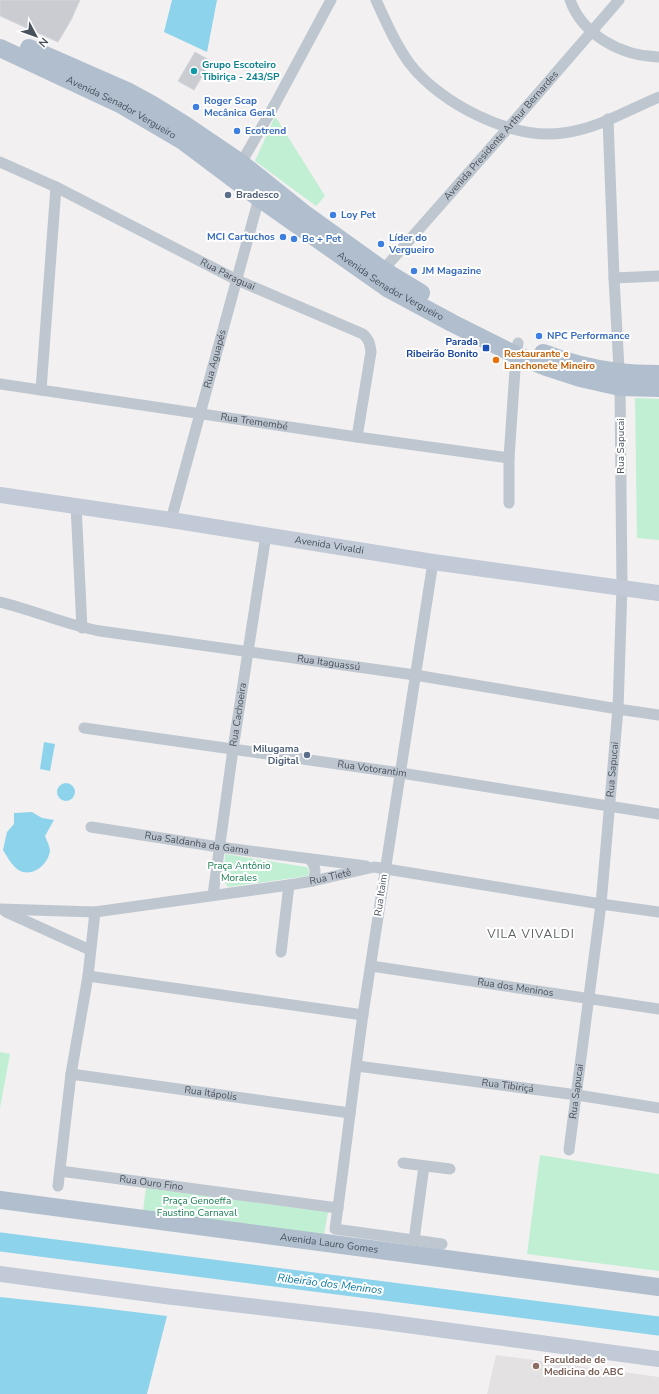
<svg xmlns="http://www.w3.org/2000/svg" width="659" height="1394" viewBox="0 0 659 1394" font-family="'Nunito Sans',sans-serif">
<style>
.education{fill:#e3e1e2}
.green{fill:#c0efd4}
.water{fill:#8dd3eb}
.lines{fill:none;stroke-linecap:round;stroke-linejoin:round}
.river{stroke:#8dd3eb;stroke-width:19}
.building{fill:#caccd2;stroke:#d4d6db}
.street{stroke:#bec6cf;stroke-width:11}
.secondary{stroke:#c1cad6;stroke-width:16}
.primary{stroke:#b0bece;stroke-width:18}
.culture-dot{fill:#0f9aa8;stroke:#fff;stroke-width:1.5}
.shop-dot{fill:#3f7fe0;stroke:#fff;stroke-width:1.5}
.service-dot{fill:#5c6f8a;stroke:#fff;stroke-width:1.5}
.transit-dot{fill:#1a4fb4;stroke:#fff;stroke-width:1.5}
.food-dot{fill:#e8710a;stroke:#fff;stroke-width:1.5}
.education-dot{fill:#8d6e63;stroke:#fff;stroke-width:1.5}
.labels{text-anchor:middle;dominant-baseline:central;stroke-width:4;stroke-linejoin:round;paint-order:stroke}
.culture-label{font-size:10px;font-weight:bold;fill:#0d838f;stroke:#fff;text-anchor:start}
.shop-label{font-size:10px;font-weight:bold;fill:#366cbe;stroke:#fff;text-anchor:start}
.street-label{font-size:10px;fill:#48525d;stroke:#fff}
.service-label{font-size:10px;font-weight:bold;fill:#4e5e75;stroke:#fff;text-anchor:start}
.transit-label{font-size:10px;font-weight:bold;fill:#164399;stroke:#fff;text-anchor:end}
.food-label{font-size:10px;font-weight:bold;fill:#c56008;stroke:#fff;text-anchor:start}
.park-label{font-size:10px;fill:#187f51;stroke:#fff}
.education-label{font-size:10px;font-weight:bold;fill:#785e54;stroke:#fff;text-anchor:start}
.water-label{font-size:11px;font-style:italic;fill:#0e7ba2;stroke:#fff}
.quarter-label{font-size:12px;letter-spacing:1px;fill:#5d6065;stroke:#fff}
</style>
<rect width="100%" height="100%" fill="#f2f0f0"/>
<polygon class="education" points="496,1355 659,1377 659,1394 487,1394"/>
<g class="green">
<polygon points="275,116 325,196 316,206 255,161"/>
<polygon points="635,398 659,399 659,540 637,538"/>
<polygon points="225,854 306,867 308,868 309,874 307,876 228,887 224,881"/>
<polygon points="0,1052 10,1054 0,1108"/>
<polygon points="540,1155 659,1174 659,1271 527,1254"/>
<polygon points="146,1188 328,1212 324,1235 143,1211"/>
</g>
<g class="water">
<polygon points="172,0 217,0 207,52 164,32"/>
<polygon points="44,742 55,744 50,771 40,769"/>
<circle cx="66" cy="792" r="9"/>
<path d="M32,812l10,6 12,2 -9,16c2,5 5,11 5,15 -2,12 -14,24 -27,21 -9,-2 -15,-14 -20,-22l4,-18 7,-8v-11z"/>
<polygon points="0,1297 93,1307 167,1316 147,1394 0,1394"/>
</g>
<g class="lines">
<polyline class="river" points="0,1242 659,1326"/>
</g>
<g class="building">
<polygon points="0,0 80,0 71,20 58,42 0,16"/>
<polygon points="195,52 211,61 194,90 178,81"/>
</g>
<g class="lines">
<g class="street">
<path d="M376,0c10,22 20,45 34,64 31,40 102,76 153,69 34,-4 65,-23 96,-36"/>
<path d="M570,0c13,36 52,56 89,57"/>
<path id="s1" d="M0,162l56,25 181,93 126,54c6,5 7,10 8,18l-14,85"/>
<polyline points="241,163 275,104 331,0"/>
<path id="s2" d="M383,270l126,-143 110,-127"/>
<polyline points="614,278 659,276"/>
<path id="s3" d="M0,384l357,53 152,21"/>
<polyline points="41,390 56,187"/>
<polyline points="509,503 509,458 516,355 518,343"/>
<polyline points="76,505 82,628"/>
<path id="s4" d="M171,520l88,-322"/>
<path d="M433,562c-24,151 -47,302 -70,452 -10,72 -18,144 -28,215l107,15"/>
<path id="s5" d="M0,602c34,8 66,23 100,29l315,44 203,34 41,6"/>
<path id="s6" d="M84,728l317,45 258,41"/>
<path id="s7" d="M91,827l128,20 147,19"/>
<path d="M310,859c6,8 6,13 3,22"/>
<path id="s8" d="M213,895l20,-146 33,-214"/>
<path id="s9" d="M0,909l95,3 194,-27 24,-4 61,-14 227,37 58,8"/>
<polyline points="6,912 90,950"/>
<polyline points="281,952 289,885"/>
<path id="s10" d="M371,966l288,43"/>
<polyline points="88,976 363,1015"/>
<path id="s11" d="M357,1066l220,29 82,13"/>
<path id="s12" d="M71,1074l279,39"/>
<path id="s13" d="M569,1150l32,-246 17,-195 4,-122 -2,-200 -6,-109 -6,-159"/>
<polyline points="403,1163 450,1169"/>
<path id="s14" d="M60,1171l278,37"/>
<polyline points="58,1186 71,1074 88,976 95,912"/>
<polyline points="414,1240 424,1166"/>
</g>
<g class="secondary">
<path id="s15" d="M0,495l171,25 262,42 226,31"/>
<polyline points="0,1274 165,1296 377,1321 659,1359"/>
</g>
<g class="primary">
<path id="s16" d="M0,48l120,56 63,37 76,57 128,90 65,35 64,32 30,12 34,11 40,9 39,1"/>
<polyline points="29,48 127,91 151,104 185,125 241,163 305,214 383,270 421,293"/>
<path d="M543,353c23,9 50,16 75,19 14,2 28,2 41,2"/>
<path id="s17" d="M0,1200l659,87"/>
</g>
</g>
<circle class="culture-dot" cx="194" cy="71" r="4"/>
<g class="shop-dot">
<circle cx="196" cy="107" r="4"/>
<circle cx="237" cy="131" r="4"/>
<circle cx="333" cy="215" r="4"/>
<circle cx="283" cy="237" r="4"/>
<circle cx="294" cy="239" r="4"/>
<circle cx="381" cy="244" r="4"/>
<circle cx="414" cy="271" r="4"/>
<circle cx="539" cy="336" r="4"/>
</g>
<g class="service-dot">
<circle cx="228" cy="195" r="4"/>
<circle cx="307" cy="755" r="4"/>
</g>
<rect class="transit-dot" x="482" y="344" width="8" height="8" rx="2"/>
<circle class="food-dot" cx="496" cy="360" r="4"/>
<circle class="education-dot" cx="536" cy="1366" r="4"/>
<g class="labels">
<g class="culture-label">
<text x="202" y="65">Grupo Escoteiro<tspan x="202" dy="12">Tibiriça - 243/SP</tspan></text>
</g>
<g class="shop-label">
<text x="204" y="101">Roger Scap<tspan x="204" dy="12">Mecânica Geral</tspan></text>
<text x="245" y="131">Ecotrend</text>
<text x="341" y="215">Loy Pet</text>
<text x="275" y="237" text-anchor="end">MCI Cartuchos</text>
<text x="389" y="238">Líder do<tspan x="389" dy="12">Vergueiro</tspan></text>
<text x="302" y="239">Be + Pet</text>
<text x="422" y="271">JM Magazine</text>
<text x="547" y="336">NPC Performance</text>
</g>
<g class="street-label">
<text stroke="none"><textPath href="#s16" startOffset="135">Avenida Senador Vergueiro</textPath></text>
<text stroke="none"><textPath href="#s2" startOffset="179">Avenida Presidente Arthur Bernardes</textPath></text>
<text stroke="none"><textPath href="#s1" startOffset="254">Rua Paraguai</textPath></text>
<text stroke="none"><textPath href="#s16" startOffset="459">Avenida Senador Vergueiro</textPath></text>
<text stroke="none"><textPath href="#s4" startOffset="167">Rua Aguapés</textPath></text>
<text stroke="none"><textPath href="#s3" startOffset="257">Rua Tremembé</textPath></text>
<text transform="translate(621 446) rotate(-90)">Rua Sapucai</text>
<text stroke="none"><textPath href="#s15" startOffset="333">Avenida Vivaldi</textPath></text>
<text stroke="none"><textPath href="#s5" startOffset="335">Rua Itaguassú</textPath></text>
<text stroke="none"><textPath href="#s8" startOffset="182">Rua Cachoeira</textPath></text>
<text stroke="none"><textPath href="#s6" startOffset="291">Rua Votorantim</textPath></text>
<text stroke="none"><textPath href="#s13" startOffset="383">Rua Sapucai</textPath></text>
<text stroke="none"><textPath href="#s7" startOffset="107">Rua Saldanha da Gama</textPath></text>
<text stroke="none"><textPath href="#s9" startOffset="333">Rua Tietê</textPath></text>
<text transform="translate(381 895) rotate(-82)">Rua Itaim</text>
<text stroke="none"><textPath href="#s10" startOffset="146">Rua dos Meninos</textPath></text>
<text stroke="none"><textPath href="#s11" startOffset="152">Rua Tibiriçá</textPath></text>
<text stroke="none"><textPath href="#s13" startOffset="59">Rua Sapucai</textPath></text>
<text stroke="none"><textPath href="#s12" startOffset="141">Rua Itápolis</textPath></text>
<text stroke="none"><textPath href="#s14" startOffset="92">Rua Ouro Fino</textPath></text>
<text stroke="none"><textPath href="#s17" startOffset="332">Avenida Lauro Gomes</textPath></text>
</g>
<g class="service-label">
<text x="236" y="195">Bradesco</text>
<text x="299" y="749" text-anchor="end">Milugama<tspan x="299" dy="12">Digital</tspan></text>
</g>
<g class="transit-label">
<text x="478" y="342">Parada<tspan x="478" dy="12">Ribeirão Bonito</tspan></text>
</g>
<g class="food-label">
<text x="504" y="354">Restaurante e<tspan x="504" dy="12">Lanchonete Mineiro</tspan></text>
</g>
<g class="park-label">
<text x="239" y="866">Praça Antônio<tspan x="239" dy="12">Morales</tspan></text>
<text x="197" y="1201">Praça Genoeffa<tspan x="197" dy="12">Faustino Carnaval</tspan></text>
</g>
<g class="education-label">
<text x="544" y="1360">Faculdade de<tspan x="544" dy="12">Medicina do ABC</tspan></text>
</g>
<g class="water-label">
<text transform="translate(330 1284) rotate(7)">Ribeirão dos Meninos</text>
</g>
<g class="quarter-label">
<text x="531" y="934">VILA VIVALDI</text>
</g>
</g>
<g transform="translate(36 36) rotate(131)" stroke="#ffffff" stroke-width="3" paint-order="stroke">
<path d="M0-3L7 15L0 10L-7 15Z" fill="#48525d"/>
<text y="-6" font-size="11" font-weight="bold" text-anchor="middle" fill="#48525d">N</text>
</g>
</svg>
